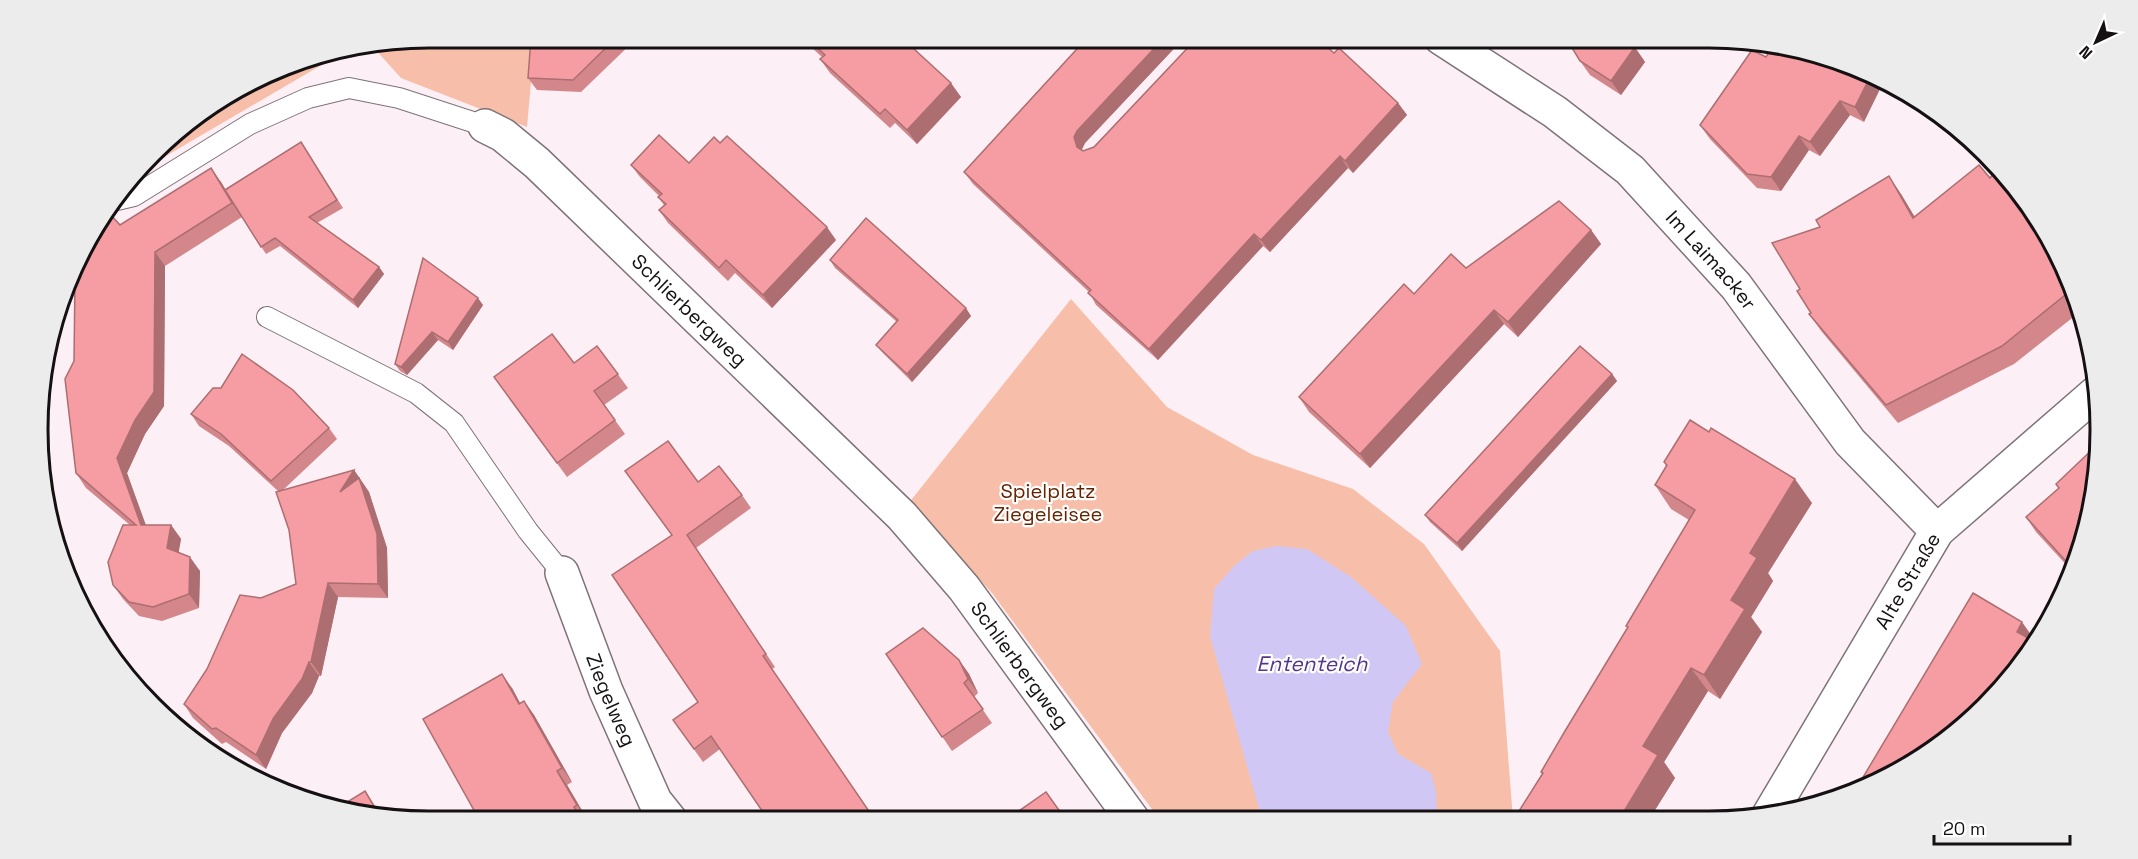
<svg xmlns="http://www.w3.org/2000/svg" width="2138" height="859" viewBox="0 0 2138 859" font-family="'Space Grotesk',sans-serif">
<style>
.green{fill:#f7bfa9}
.water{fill:#d1c7f4}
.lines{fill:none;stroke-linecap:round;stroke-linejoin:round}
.lane-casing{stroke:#7e7378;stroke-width:22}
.street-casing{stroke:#7e7378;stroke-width:36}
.lane{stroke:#fff;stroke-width:20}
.street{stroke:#fff;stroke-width:33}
.wall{fill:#d3878b}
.shaded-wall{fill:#ac6e71}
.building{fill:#f59da2;stroke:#ac6e71;stroke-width:1.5}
.labels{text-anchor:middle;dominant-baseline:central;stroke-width:4.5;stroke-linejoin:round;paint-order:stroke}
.street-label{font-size:20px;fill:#151113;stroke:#fff}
.park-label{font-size:20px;fill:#672200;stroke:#fff}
.water-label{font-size:21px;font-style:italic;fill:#54378c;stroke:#fff}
.rim{fill:none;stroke:#151113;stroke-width:3}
</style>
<rect width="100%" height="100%" fill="#fceff5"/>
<g class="green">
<polygon points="430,38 535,38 527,127 401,78 373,47"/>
<polygon points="345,51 342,53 142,170 171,135 303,58"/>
<polygon points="1071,299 1167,407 1253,455 1353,489 1424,544 1500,651 1513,819 1160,820 992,593 908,504"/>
</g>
<polygon class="water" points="1276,546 1307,549 1351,577 1406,626 1422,664 1393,702 1388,732 1398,754 1431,773 1436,791 1437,819 1262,819 1210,636 1214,589 1235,565 1253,551"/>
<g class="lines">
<defs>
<g id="lane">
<polyline points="117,200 134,196 250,124 308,98 349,88 399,98 485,126"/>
<polyline points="267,317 416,393 454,423 528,531 562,573"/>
</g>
<g id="street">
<path id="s1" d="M1441,38l114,74 75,58 106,116 114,156 87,89"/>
<path id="s2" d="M485,126l18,9 34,28 365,353 62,72 169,232"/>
<path id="s3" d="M562,573l44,118 49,110 16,20"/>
<path id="s4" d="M1769,815l168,-284 161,-140"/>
</g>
</defs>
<use href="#lane" class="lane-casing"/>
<use href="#street" class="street-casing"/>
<use href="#lane" class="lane"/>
<use href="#street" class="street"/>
</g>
<g class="wall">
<polygon points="531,38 637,38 581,92 537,90 528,78"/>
<polygon points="801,38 902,38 961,97 917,144 895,123 890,128 830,73 820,59 822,57"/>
<polygon points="1087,38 1184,38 1085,143 1082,149 1083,151 1334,53 1398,103 1407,115 1353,173 1348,168 1270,252 1263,246 1158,360 1096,305 1089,292 973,184 964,172"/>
<polygon points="1566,38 1641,38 1634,46 1645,62 1621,95 1590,75 1580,61"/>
<polygon points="1766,57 1834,58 1864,122 1850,115 1820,156 1809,150 1781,191 1757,188 1710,139 1700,125"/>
<polygon points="301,142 343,208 317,223 379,267 384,274 358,308 280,246 266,254 242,217 165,266 164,406 145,434 127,473 145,525 171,525 181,539 178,552 200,571 199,608 162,621 139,616 123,599 113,585 130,525 86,488 76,473 74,361 75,283 73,283 90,234 120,225 221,182 225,189"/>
<polygon points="720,143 836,240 772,308 735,273 728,281 668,223 659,210 664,205 658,197 659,196 640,177 631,165 689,163"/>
<polygon points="1990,178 2060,256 2081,311 2014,364 1898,423 1822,332 1809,314 1811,313 1800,289 1820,227 1901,194 1914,216"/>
<polygon points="1591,230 1601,244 1518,337 1504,324 1370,468 1309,412 1299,397 1466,268"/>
<polygon points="423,258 483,305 453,350 438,340 407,375 400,371 395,364"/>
<polygon points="830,260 971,316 912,382 882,352 876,345 897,322 835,268"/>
<polygon points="597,346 628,388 604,405 625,434 567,477 494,377 574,363"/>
<polygon points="1612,374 1617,381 1462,551 1430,522 1425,515"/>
<polygon points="191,414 329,428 337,439 283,490 354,470 369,492 387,548 388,598 338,597 321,676 319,676 312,693 282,733 266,769 226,742 222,744 193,718 184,704 261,598 296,584 289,530 278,491 229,446 199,426"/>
<polygon points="1664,462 1812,503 1768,573 1773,581 1751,617 1762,632 1720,699 1708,691 1664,762 1675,778 1650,818 1524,819 1519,811 1542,774 1541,772 1628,628 1626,626 1689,520 1671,509 1655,485 1666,466"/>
<polygon points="698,482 742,495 751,508 696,548 775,667 772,669 720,749 703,762 673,720 698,702 672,535"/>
<polygon points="2059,488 2080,555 2072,571 2036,532 2026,517"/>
<polygon points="886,654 959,660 969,674 978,693 974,697 992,723 952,751"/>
<polygon points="512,688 520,703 524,701 534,715 572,782 567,785 587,819 584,821 480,821"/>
</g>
<g class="shaded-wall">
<polygon points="1164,38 1184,38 1085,143 1082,149 1085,159 1077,147 1074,137 1077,131"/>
<polygon points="1628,38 1641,38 1634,46 1645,62 1621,95 1611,81"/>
<polygon points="1871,75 1884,81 1864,122 1855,107"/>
<polygon points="951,83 961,97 917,144 907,130"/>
<polygon points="1840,101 1850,115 1820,156 1810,142"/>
<polygon points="1398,103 1407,115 1353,173 1345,161"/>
<polygon points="1799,136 1809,150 1781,191 1771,177"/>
<polygon points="1340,156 1348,168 1270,252 1261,240"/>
<polygon points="211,168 221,182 242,217 232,203"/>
<polygon points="1889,176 1901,194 1926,236 1913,218"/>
<polygon points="827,227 836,240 772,308 763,295"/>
<polygon points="1591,230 1601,244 1518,337 1508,322"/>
<polygon points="1254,234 1263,246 1158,360 1149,349"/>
<polygon points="155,252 165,266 164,406 145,434 127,473 151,539 141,525 117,458"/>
<polygon points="379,267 384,274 358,308 353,300"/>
<polygon points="478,298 483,305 453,350 448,342"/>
<polygon points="966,308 971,316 912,382 907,374"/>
<polygon points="1494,310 1504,324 1370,468 1360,454"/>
<polygon points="432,332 438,340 407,375 401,367"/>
<polygon points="1612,374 1617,381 1462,551 1457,543"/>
<polygon points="354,470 369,492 387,548 388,598 378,584 340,492"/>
<polygon points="1795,479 1812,503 1768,573 1773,581 1751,617 1762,632 1720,699 1704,675 1731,600 1750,553"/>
<polygon points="171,525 181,539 177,562 167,548"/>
<polygon points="190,557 200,571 199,608 189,594"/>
<polygon points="328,583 338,597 321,676 311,662"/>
<polygon points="2022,622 2034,639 2029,649 2017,632"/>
<polygon points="959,660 969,674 978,693 968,679"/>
<polygon points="309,662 319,676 312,693 282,733 266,769 256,755 273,719"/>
<polygon points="1691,668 1708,691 1664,762 1675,778 1650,818 1620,818 1643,746"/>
<polygon points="502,674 512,688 528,718 519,704"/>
<polygon points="524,701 534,715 572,782 562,768"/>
<polygon points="557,771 567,785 587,819 577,805"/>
<polygon points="365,791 375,806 380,813 378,813"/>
<polygon points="1604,811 1610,818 1599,819"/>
</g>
<g class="building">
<polygon points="531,38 616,38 573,80 528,78"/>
<polygon points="807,38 902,38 951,83 907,130 885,109 880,114 820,59 825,55"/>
<polygon points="1087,38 1164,38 1077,131 1074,137 1077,147 1083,151 1094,147 1197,38 1317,38 1334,53 1339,48 1398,103 1345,161 1340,156 1261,240 1254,234 1149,349 1088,293 1091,290 964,172"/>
<polygon points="1566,38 1628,38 1635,47 1611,81 1580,61"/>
<polygon points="1771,48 1834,58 1871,75 1855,107 1840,101 1810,142 1799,136 1771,177 1747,174 1700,125 1752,50 1766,57"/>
<polygon points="659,135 689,163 714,137 720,143 727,136 827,227 763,295 726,260 719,268 659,210 666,204 658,197 662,194 631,165"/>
<polygon points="301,142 337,200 309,217 379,267 353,300 275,238 261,247 225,190"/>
<polygon points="1979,165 1990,178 1998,168 2019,191 2060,256 2071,284 2067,287 2070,291 2002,346 1886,405 1809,314 1811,313 1797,291 1800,289 1772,243 1820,227 1816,220 1889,176 1913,218"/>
<polygon points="211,168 232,203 155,252 154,392 135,420 117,458 141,525 171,525 167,548 190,557 189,594 153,607 129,602 113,585 108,562 123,525 136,525 76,473 65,379 74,361 75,278 90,234 104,217 110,214 120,225"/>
<polygon points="1559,201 1591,230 1508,322 1494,310 1360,454 1299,397 1404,284 1414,294 1451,254 1466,268"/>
<polygon points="866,218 966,308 907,374 876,345 898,320 830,260"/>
<polygon points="423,258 478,298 448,342 432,332 401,367 395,364"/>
<polygon points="552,334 574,363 597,346 618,374 594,391 615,420 557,463 494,377"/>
<polygon points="1580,346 1612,374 1457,543 1425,515"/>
<polygon points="242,354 293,390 329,428 271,481 221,434 191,414 213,388 221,388"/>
<polygon points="1690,420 1709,432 1711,428 1795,479 1750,553 1757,558 1731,600 1745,609 1704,675 1691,668 1643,746 1658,755 1620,818 1617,818 1604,811 1599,819 1531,819 1519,811 1543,773 1541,772 1565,731 1628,627 1626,626 1695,510 1655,485 1667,465 1664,462"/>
<polygon points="668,441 698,482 719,466 742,495 687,535 766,654 763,656 875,820 769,821 711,736 694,749 673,720 698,702 612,575 672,535 625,471"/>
<polygon points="2098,444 2097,480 2080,555 2073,569 2026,517 2059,488 2056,484"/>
<polygon points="354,470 340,492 359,478 377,534 378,584 328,583 311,662 309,662 302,679 273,719 256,755 216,728 212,729 184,704 207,669 240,595 261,598 296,584 289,530 276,492"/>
<polygon points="1973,593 2022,622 2017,632 2037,643 2034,648 1967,724 1882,781 1856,789"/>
<polygon points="923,628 959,660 968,679 964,683 983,709 942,737 886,654"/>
<polygon points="502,674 519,704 524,701 562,768 557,771 577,805 574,807 582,821 480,821 423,719"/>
<polygon points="365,791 378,813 339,807"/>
<polygon points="1046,792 1066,820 1006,820"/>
</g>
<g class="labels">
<g class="street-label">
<text stroke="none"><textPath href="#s1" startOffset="352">Im Laimacker</textPath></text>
<text stroke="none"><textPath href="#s2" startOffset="276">Schlierbergweg</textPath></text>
<text stroke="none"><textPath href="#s4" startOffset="272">Alte Straße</textPath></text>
<text stroke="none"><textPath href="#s2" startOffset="762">Schlierbergweg</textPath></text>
<text stroke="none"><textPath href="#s3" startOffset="136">Ziegelweg</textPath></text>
</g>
<g class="park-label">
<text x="1048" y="491">Spielplatz<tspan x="1048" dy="23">Ziegeleisee</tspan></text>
</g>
<g class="water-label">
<text x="1312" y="663">Ententeich</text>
</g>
</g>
<path d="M0 0H2138V859H0ZM429 48H1709A381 381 0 0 1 2090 429V430A381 381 0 0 1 1709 811H429A381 381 0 0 1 48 430V429A381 381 0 0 1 429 48Z" fill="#ececec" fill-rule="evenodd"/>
<path class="rim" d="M429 48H1709A381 381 0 0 1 2090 429V430A381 381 0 0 1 1709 811H429A381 381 0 0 1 48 430V429A381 381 0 0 1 429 48Z"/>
<g transform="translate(2096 42) rotate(224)" stroke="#ffffff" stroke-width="4.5" paint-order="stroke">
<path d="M0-4.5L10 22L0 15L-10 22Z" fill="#151113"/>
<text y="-9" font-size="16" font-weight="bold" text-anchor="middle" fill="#151113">N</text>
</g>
<path d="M1934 835v9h136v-9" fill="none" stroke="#151113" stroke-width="3"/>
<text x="1943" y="835" font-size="18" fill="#151113" stroke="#ffffff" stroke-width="4.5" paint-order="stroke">20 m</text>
</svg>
